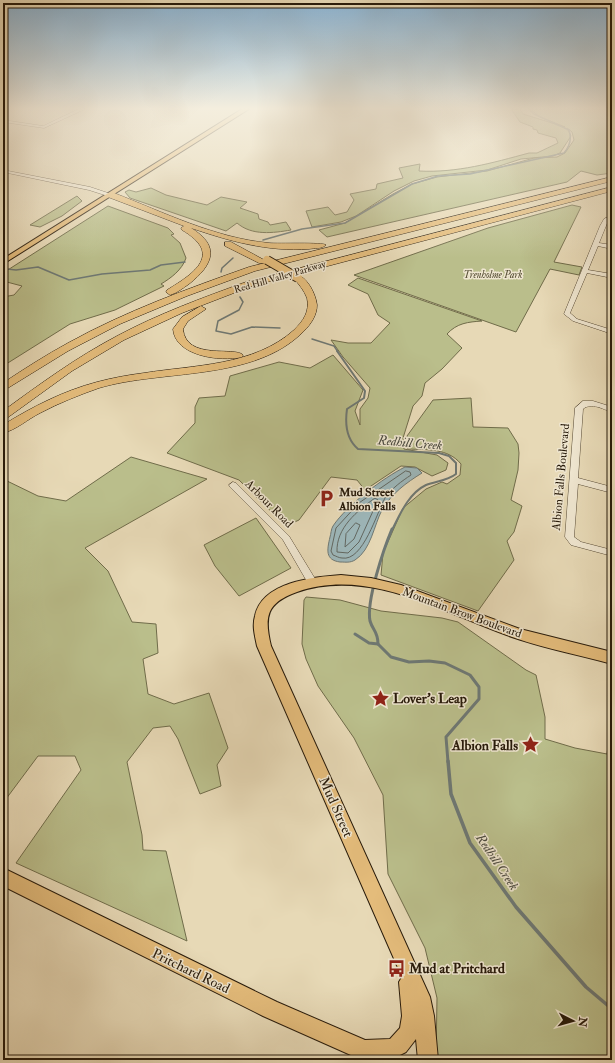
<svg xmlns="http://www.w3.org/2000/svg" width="615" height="1063" viewBox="0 0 615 1063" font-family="'IM FELL Double Pica',serif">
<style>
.green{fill:#babe8b;stroke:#706c4a}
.water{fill:#9db7ba;stroke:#6e7874}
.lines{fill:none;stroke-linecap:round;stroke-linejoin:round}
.shore{stroke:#626862;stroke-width:1}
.stream-far3{stroke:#6e7874;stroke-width:1.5}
.stream-far2{stroke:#6e7874;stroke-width:2}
.stream-far1{stroke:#6e7874;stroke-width:3}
.stream{stroke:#6e7874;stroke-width:3.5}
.minor-casing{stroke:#574a35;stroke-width:1}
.major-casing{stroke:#271a0a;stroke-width:2}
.highway-casing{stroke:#271a0a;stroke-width:1}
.minor{fill:#efe6d0;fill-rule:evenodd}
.major{fill:#e4bc7b;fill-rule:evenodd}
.highway{fill:#e4bc7b;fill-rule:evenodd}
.highway-bridge-casing{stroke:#271a0a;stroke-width:10;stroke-linecap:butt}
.highway-bridge{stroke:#e4bc7b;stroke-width:8}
.labels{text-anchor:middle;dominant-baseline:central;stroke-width:3;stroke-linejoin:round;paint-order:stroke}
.far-park-label{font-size:10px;font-style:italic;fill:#534b31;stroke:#efe6d0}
.far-street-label{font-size:10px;fill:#271a0a;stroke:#efe6d0}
.street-label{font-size:12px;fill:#271a0a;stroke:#efe6d0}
.poi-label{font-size:12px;font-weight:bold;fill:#271a0a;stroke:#efe6d0;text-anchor:start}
.water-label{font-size:13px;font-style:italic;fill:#4a493f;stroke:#efe6d0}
.near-poi-label{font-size:14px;font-weight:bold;fill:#271a0a;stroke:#efe6d0;text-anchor:start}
.near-street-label{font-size:14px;fill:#271a0a;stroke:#efe6d0}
</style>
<rect width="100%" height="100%" fill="#e7d9b6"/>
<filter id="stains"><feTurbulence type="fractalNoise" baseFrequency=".005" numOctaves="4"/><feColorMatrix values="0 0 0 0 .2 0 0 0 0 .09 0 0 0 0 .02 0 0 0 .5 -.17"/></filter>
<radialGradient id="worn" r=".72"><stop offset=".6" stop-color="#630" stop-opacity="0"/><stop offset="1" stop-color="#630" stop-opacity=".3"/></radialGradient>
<g class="green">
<path d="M511,109h9l3,5 42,13 -25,-10 -10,-8h82v64l-15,2 -16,-4 -14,11 -240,55 -8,-7 26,-7 48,-29 19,-10 25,-7 50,-6 47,-13 23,-1 8,-4 9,-13 -2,-8 -5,-4 4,8 -11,17 -7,3 -32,3 -34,11 -55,6 -18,5 -20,10 -38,25 -15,6 -29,5 -6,-16 22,-4 7,8 12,-3 7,-12 -4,-6 26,-5 1,-5 26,-6 -4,-10 21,-4 -1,7c38,2 73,-8 110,-18h8l21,-10 -2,-5 -18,-5 -1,-3 -4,-1v-2l-13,-5z"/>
<path d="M151,188l15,7 41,10 14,-8 26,5 -7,6 18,6 1,5 9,3 2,3 16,-3 5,8c-18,3 -39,6 -54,-7l-11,8 -96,-33 -5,-6 4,-2 7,2z"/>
<polygon points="77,196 82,201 62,216 40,227 30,225"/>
<polygon points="572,205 581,207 554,262 582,267 579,275 550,269 516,332 354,275 488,228"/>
<path d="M108,206l60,22 6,6 -3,1 9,8 6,15c-4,12 -15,20 -25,26l3,2 -49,24 -45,14 -67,42v-69l11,-2 8,-9 -19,-5v-8z"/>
<path d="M358,278l124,43c-14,1 -25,2 -35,13l15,14 -20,21 -17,14 -3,13 -9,10 -10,32 1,11 33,6 11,8 -2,7 -14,6 -17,-9 -14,-1 -36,24 -8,-10 -26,-3 -32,43 -13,6 -47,-46 -72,-27 28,-30v-16l4,-9 26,-2 5,-20 49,-14 31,6 23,-13 30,35 -8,21 5,14v-16l8,-11 2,-10 -27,-31 -12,-17 17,3h23l19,-20 -12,-8 -10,-21 -20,-9z"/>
<path d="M471,398l2,29 35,1 10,16 1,9 -1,17 -7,30 11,6 -8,26 -7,9 7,19 -36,51 -97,-36 2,-22 20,-45 23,-19 16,-7 5,2 13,-9 1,-11c-13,-16 -34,-14 -53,-15l-1,-13 26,-36z"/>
<polygon points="131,457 207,479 85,548 108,571 132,622 156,624 158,653 143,659 148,694 174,704 209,693 228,748 217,765 221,786 200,794 178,739 170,726 153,728 127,762 142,835 143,850 166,851 187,941 16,863 81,770 75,756 38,756 3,803 3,479 38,496 66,501"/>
<polygon points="256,518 291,568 239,596 215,566 204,545"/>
<polygon points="306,597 340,600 381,611 442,618 458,622 526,670 536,675 545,717 545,739 575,748 607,754 610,733 608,704 612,704 612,1060 436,1060 437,998 425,948 388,874 383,795 354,738 318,686 306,659 302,644 304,600"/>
</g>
<path class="water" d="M405,467l12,1 5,5c-16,10 -30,20 -40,37 -8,15 -11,40 -27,50 -5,3 -9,2 -15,2 -15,-2 -13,-12 -10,-25 1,-3 1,-8 3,-11 14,-21 50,-48 72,-59z"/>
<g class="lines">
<g class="shore">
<path d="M406,471l4,1 1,3c-9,6 -19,13 -26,23 -8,14 -22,64 -43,60 -3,0 -6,-2 -9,-3l-2,-4 5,-23 23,-25z"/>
<path d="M375,498l3,2 -19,42 -11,11 -11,-1c-1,-24 20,-41 38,-54z"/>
<polygon points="356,523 360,525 354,539 345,547 346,534"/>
</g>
<g class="stream-far3">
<path d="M263,240l39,-11 43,-6 67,-39 26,-8 32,-2 94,-21c6,-7 8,-14 5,-23l-35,-16 -5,-5"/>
<polyline points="7,269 16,270 38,267 69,280 102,274 150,270 161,265 185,262"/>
<polyline points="221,272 222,268 233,258"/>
<polyline points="240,297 243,302 239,310 218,321 216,331 231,334 252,327 280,328"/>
<polyline points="312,339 334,346 338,352"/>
</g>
<path class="stream-far2" d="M337,351l28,40 -1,7 -17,11c-2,14 -1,30 11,40l81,4 10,3 7,7v11c-9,7 -20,7 -30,11 -17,8 -26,29 -34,45"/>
<g class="stream-far1">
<path d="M392,529c-8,19 -26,72 -22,92 3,10 8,10 8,23l13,13 18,5 20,-1 16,2 25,12 9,12v12l-33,38 2,25"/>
<polyline points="355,634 369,643 378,644"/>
</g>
<polyline class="stream" points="448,761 451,794 470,843 516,907 586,987 612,1009"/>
<defs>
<g id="minor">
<polygon points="79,109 85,109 44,128 3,122 3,120 43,126"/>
<polygon points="3,170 90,187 114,195 111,197 89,190 3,172"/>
<polygon points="612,215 612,219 608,221 599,243 612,245 612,249 598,246 588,270 612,274 612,278 587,273 570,313 577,319 612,330 612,334 573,321 564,314 600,226 604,219"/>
<path d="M583,401h10l19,6v5c-10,-3 -20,-10 -29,-3l-5,69 34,9v6l-34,-9 -4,53 7,5 31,8v6l-41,-11 -6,-8 10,-129z"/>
<polygon points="233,482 236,483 289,536 317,582 315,585 309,585 283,540 230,487 229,485"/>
</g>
<g id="major">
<polygon points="242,109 249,109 3,264 3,259"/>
<path d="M341,575l30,3 30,7 119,44 92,23v12c-32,-9 -65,-15 -97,-26 -69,-23 -144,-72 -218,-46 -31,11 -33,25 -26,54l159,351 4,19 4,44h-20l-2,-21 -10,13 -14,7v1h-30l-99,-44 -260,-130v-18l274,134 88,38 25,-1 10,-11 2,-12 -3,-34 3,-5 -145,-331c-2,-10 -5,-20 -2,-30 7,-34 58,-39 86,-41z"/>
</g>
<g id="highway">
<path d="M612,177v4l-357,90 -68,25 -67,28 -52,27 -65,40v-8c21,-14 43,-28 65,-40 58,-32 119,-54 181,-76z"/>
<path d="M612,187v4l-360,95 -70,27 -58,27 -52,31 -65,47 -4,1v-8c37,-27 74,-54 114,-75 41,-22 85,-38 129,-54z"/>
<path d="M108,193h6c49,19 101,45 155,50 9,1 54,-1 57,2 -4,4 -12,3 -17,4 -41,3 -80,-8 -118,-21 30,18 22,37 -2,56 -6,4 -12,9 -19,11l-4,-3 1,-2c28,-17 56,-36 15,-60l-1,-2 3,-2 -76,-29z"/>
<polygon points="225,242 231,242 266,261 265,263 259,263 225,246"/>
<path d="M298,275c10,3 18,20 19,30 0,10 -6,19 -13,26 -50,51 -141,38 -205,57 -20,7 -40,15 -59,25 -12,6 -24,17 -37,20v-8c29,-18 60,-34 94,-43 15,-4 31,-7 47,-9 50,-8 110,-7 150,-43 9,-9 16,-18 13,-32 -3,-8 -8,-13 -13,-20z"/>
<path d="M201,306l5,3 -18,12 -5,8c3,32 52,17 60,26l-1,2c-22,5 -67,-1 -69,-28l9,-12z"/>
</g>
</defs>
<use href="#minor" class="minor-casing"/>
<use href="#major" class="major-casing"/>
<use href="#highway" class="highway-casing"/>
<use href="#minor" class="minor"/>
<use href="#major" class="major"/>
<use href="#highway" class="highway"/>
<defs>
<polyline id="highway-bridge" points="267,260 298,278"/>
</defs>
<use href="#highway-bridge" class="highway-bridge-casing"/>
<use href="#highway-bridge" class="highway-bridge"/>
</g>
<linearGradient id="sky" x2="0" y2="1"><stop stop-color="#8ab5d6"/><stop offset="0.42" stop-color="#f4eede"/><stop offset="1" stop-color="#f4eede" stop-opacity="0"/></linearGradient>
<rect width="615" height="258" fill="url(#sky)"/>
<defs>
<symbol id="parking-bare" viewBox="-9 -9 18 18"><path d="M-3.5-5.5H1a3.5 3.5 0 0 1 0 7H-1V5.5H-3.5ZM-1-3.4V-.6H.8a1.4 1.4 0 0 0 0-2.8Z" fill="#8f2418" stroke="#efe6d0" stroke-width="2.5" paint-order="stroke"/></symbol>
<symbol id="sight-bare" viewBox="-9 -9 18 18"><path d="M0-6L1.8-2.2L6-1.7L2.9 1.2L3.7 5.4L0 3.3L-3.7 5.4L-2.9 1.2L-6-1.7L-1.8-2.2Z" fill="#8f2418" stroke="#efe6d0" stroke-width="2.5" paint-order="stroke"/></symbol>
<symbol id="bus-bare" viewBox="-9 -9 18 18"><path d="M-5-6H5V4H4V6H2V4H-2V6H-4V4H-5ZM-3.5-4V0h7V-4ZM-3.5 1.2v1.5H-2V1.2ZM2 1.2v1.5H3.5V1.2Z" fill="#8f2418" stroke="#efe6d0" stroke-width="2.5" paint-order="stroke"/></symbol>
</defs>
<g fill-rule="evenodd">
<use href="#parking-bare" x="314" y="486" width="25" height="25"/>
<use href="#sight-bare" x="368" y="686" width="25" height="25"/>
<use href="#sight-bare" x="518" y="732" width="25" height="25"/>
<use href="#bus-bare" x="384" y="956" width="25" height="25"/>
</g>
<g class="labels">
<g class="far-park-label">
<text x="493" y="275">Trenholme Park</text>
</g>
<g class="far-street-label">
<text transform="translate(280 277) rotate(-16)">Red Hill Valley Parkway</text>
</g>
<g class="street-label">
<text transform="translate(561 477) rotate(-85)">Albion Falls Boulevard</text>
<text transform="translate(269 504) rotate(45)">Arbour Road</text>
<text transform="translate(462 613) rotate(20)">Mountain Brow Boulevard</text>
</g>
<g class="poi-label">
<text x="339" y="492">Mud Street<tspan x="339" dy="14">Albion Falls</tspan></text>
</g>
<g class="water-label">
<text transform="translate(410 443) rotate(5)">Redhill Creek</text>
<text transform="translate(497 862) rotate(56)">Redhill Creek</text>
</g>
<g class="near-poi-label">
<text x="393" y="698">Lover's Leap</text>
<text x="518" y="745" text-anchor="end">Albion Falls</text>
<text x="409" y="968">Mud at Pritchard</text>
</g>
<g class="near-street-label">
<text transform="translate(336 807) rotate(66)">Mud Street</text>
<text transform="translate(191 971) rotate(26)">Pritchard Road</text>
</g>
</g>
<rect width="615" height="1063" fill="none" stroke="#e7d9b6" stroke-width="16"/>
<rect x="4" y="4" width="607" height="1055" fill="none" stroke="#271a0a" stroke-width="2"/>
<rect x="8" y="8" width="599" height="1047" fill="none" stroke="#271a0a"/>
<g transform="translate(573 1021) rotate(96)" stroke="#efe6d0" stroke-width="3" paint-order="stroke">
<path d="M0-3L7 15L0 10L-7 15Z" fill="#271a0a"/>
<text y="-6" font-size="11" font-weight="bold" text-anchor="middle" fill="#271a0a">N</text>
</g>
<rect width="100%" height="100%" filter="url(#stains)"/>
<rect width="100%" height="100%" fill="url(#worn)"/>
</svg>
